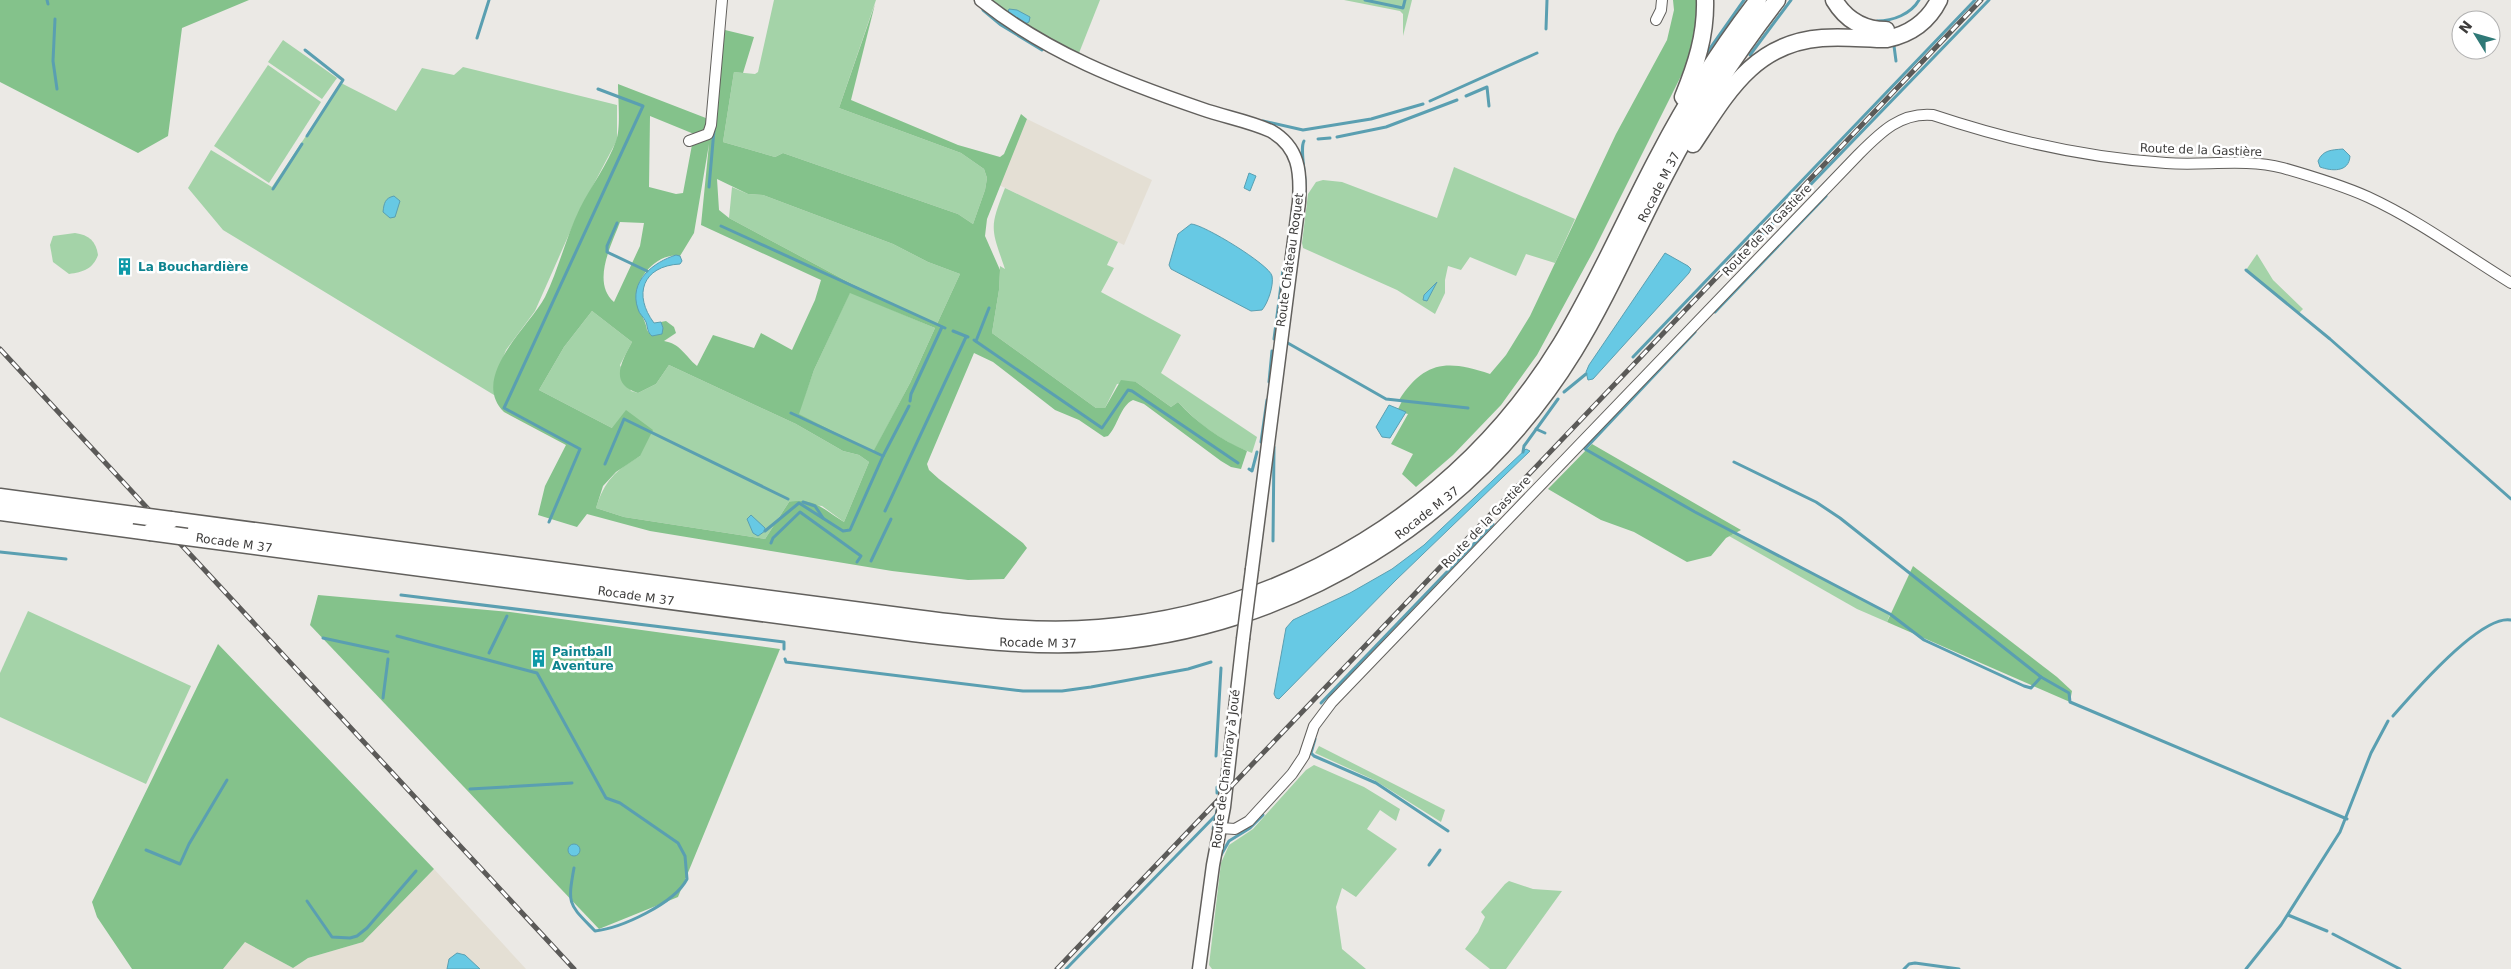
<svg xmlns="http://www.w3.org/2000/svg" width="2511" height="969" viewBox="0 0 2511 969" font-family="'DejaVu Sans',sans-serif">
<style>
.built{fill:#e4dfd4}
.green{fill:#a4d3a8}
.forest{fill:#84c28b;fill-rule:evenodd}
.water{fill:#67c9e4;stroke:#5a9fb1}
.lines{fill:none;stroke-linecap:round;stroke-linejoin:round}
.stream{stroke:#5a9fb1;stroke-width:3}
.minor-casing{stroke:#62605d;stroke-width:12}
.tertiary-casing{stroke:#62605d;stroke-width:15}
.trunk-casing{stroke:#62605d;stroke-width:19}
.minor{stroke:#fff;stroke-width:10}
.tertiary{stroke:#fff;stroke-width:12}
.trunk{stroke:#fff;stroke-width:16}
.rail-casing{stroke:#5b5a58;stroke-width:5}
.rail{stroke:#fff;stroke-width:3;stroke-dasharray:9;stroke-linecap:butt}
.tertiary-bridge-casing{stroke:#62605d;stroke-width:15;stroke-linecap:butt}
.trunk-bridge-casing{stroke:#62605d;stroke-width:19;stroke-linecap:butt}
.tertiary-bridge{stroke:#fff;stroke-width:12}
.trunk-bridge{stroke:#fff;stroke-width:16}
.labels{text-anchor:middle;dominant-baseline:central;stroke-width:5;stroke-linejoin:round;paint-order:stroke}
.street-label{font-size:12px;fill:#3d3c3b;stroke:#fff}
.culture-label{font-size:12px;font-weight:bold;fill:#0d838f;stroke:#fff;text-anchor:start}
</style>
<rect width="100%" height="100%" fill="#ebe9e5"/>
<g class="built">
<polygon points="1027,119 1152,180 1124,245 999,185"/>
<polygon points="434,869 526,969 223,969 245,942 293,968 308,958 363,942"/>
</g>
<g class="green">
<polygon points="774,0 876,0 839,108 961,153 984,169 987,178 985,190 973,224 958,214 783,153 775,157 723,142 734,72 755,74 758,72"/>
<polygon points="991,0 1100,0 1079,53 1040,33"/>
<polygon points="1344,0 1412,0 1403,36 1403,14 1400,11"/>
<polygon points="283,40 337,78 322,99 268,62"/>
<polygon points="268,65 321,102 269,183 214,146"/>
<polygon points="463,67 617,105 617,140 578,214 535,311 506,350 499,368 494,395 223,230 188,188 211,150 272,187 341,83 396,111 422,68 454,75"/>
<polygon points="1454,167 1575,219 1555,263 1526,254 1516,276 1470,257 1461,270 1448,266 1445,280 1445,293 1435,314 1397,290 1303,248 1302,243 1308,194 1316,182 1323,180 1342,182 1437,218"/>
<polygon points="732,187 748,194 763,195 893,244 928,262 960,274 937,324 852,284 729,218"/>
<path d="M1005,188l113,54 -11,23 7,3 -13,24 80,43 -20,38 96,64 -5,16c-28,-10 -54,-29 -74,-51l-7,5 -35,-25 -19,2 -12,24h-9l-104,-75 7,-43 1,-24 5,3c-14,-41 -16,-40 0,-81z"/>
<path d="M75,233c14,2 21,8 23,22 -5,14 -15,17 -29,19l-16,-12 -3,-17 3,-9z"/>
<polygon points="2257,254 2273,280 2303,309 2299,313 2246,270"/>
<polygon points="850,292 935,328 910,383 873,453 798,414 814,370"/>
<path d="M592,311l40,31 -12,23 11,26 7,2 18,-9 13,-19 127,59 47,27 16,4 10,7 -25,60 -22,-16 -33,-4 -24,37 -141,-22 -28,-9c9,-28 19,-37 44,-52l-28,-28 -73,-38 25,-43z"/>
<polygon points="1736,533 1890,614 1887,622 1857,609 1729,536"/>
<polygon points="28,611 191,686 146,784 0,717 0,673"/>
<polygon points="1319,746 1445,810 1441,822 1374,780 1315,753"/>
<polygon points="1314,765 1364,787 1400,809 1396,821 1380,810 1367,829 1397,849 1356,897 1342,888 1336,907 1342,949 1366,969 1212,969 1209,965 1221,863 1229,845 1253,829 1306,770"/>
<polygon points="1509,881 1533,889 1562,891 1506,969 1490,969 1465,949 1478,932 1485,917 1481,912 1505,884"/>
</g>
<g class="forest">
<polygon points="0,0 249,0 182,28 168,136 138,153 0,82"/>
<path d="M1673,0h26l-8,51 -9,23 -88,176 -57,105 -36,50 -48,50 -37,32 -14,-13 11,-20 -22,-10 17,-30 -11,-3 5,-10 -3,-1c26,-40 49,-40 91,-26l16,-19 24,-39 86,-182 51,-94 7,-30z"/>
<path d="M875,4l-24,96 107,45 42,12 4,-3 17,-40 6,5 -40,100 -2,17 15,34 -1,20 -7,43 104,75h9l16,-28 15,2 35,25 7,-5c19,21 43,38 69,49l-6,18 -10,-2 -10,-6 -77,-57 -11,-4c-13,6 -15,26 -25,36l-4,1 -25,-17 -24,-10 -62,-48 -19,-9 -47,111 2,6 10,9 84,64 4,5 -23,31 -36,1 -76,-9 -242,-40 -63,-17 -10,13 -39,-12 7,-29 21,-41 -62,-33c-35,-35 25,-85 41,-115 14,-29 21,-60 35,-89 11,-22 28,-44 36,-67 5,-13 2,-42 2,-57l93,36 14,-90 29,7 -11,36 -9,-1 -11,70 52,15 8,-4 175,61 15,10 12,-34 2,-12 -3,-9 -23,-16 -122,-45zM650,116l44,18 -11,59 -7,1 -27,-7zM709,144l-8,81 120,55 -6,20 -23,50 -31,-17 -7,15 -41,-13 -16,31c-12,-10 -16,-22 -33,-25l12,-8 -2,-6 -8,-6 -5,1 2,6 -14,5 -2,-3c-1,-10 -9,-19 -10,-29 -4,-22 21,-49 43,-45l14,-23zM717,179l31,15 15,1 130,49 35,18 32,12 -23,50 -85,-40 -123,-66 -10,-8zM620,222l24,1 -4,23 -26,56c-23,-20 -2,-58 6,-80zM850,293l85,35 -25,55 -37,69 -74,-38 15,-44zM592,311l40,31c-10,19 -24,42 6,51l18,-9 13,-19 127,59 47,27 16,4 10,7 -25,60c-20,-12 -29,-25 -55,-20l-24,37 -141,-22 -28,-9 7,-22 13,-14 24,-16 13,-26 -27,-20 -14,18 -73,-38 25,-43z"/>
<polygon points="1592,444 1741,530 1726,538 1711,556 1687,562 1634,532 1601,520 1548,489"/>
<polygon points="1913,566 2057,677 2072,691 2070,702 1887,622"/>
<polygon points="318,595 510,612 780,649 678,897 599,929 310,625"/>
<polygon points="218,644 434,869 363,942 308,958 293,968 245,942 223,969 132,969 97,917 92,902"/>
</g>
<g class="water">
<polygon points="1009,9 1017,10 1030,17 1029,22 1025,24 1008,12"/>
<path d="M2343,149l7,7c-1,17 -19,15 -30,11l-2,-6c5,-11 13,-11 25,-12z"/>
<polygon points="1249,173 1256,176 1250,191 1244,188"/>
<path d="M394,196l6,5 -5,16 -5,1 -7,-6c1,-9 2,-14 11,-16z"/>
<path d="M1191,224c12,0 79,41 81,52 2,9 -4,27 -10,34l-11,1 -80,-42 -2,-4 9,-31z"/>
<polygon points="1665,253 1688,266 1691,269 1689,273 1593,379 1588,380 1586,372 1589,365"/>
<path d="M676,255l4,1 2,5 -2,3c-38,2 -47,31 -26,59l7,-1 2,6 -1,6 -10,2c-5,-4 -4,-8 -6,-14 -2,-5 -7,-8 -8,-13 -10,-28 16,-47 38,-54z"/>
<polygon points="1437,282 1427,301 1423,300 1424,295"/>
<polygon points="1389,405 1406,412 1390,438 1382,437 1376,427"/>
<polygon points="1526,449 1530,451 1396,580 1279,699 1276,698 1274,694 1286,628 1293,620 1350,593 1392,569 1424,545"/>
<polygon points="751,515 765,528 765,531 758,536 753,533 747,519"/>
<circle cx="574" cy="850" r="6"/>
<polygon points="457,953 465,955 480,969 447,969 449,959"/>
</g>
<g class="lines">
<g class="stream">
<polyline points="47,0 48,4"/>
<polyline points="1365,0 1403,8 1405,0"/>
<polyline points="983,10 1001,25 1042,50"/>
<polyline points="55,19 53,61 57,89"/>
<path d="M1877,21c16,0 34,-7 42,-21"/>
<polyline points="1546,29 1547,0"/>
<polyline points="477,38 489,0"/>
<polyline points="1894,46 1896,61"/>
<polyline points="305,50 343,80 307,136"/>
<polyline points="1706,54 1744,0"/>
<polyline points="1750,55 1791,0"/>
<polyline points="1466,96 1487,87 1489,106"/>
<polyline points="1430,101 1537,53"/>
<polyline points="1263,121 1303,130 1371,119 1423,104"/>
<polyline points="1337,137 1386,127 1457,100"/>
<polyline points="1318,139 1330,138"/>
<path d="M1304,141c-5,8 3,38 1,51"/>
<polyline points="709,187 714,130"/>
<polyline points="273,189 302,144"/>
<polyline points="617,223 607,246 607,252 647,271"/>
<polyline points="721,226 945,328"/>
<polyline points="1760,237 1989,0"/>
<polyline points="2246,270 2330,339 2511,499"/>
<polyline points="1715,312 1826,196"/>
<polyline points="953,331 968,337"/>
<polyline points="1695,332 1585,449 1695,512 1890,614 1924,640 2024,686 2031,688 2041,677 2069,693 2070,702 2347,819"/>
<polyline points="1274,339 1283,270"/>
<polyline points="974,340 1102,428 1128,390 1132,391 1238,463"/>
<polyline points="976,341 989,308"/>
<polyline points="1286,342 1386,399 1468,408"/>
<polyline points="1633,357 1975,0"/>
<polyline points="1269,382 1272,351"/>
<polyline points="1564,392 1586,374"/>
<polyline points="910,401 911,394 942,327"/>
<polyline points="1536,429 1545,433"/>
<polyline points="1261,442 1267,400"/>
<polyline points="1523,452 1524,446 1558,399"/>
<polyline points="883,456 909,406"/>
<polyline points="1734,462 1816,502 1840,518 2041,677"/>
<polyline points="605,464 624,419 788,499"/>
<polyline points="1249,469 1252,471 1257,452"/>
<polyline points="803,502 815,506 823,518"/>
<polyline points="885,511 966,337"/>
<polyline points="549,522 580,449 504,408 643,106 598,89"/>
<polyline points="765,531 799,503 843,531 850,530 883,456 791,413"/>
<polyline points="1273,541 1274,447"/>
<polyline points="771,543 773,538 800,512 861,556 857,562"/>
<polyline points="0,552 66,559"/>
<polyline points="871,561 891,519"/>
<polyline points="401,595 784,642 784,649"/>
<path d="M397,636l140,37 69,125 14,5 58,40 7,13 2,23c-13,25 -66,49 -92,52 -26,-27 -28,-25 -21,-63"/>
<polyline points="323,638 388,652"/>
<polyline points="489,653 507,616"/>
<polyline points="785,659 786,662 1023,691 1062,691 1091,687 1188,669 1211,662"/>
<polyline points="383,698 388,659"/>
<polyline points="1321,703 1493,524"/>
<path d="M2393,716c19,-22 88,-102 118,-96"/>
<polyline points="1315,739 1311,753 1314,756 1376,783 1448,831"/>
<polyline points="1216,756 1221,668"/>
<polyline points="1217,787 1217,793"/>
<polyline points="470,789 572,783"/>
<polyline points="1213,829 1217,810"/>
<polyline points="146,850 180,864 189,844 227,780"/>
<polyline points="1221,855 1229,841 1250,828 1263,815"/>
<polyline points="1429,865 1440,850"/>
<polyline points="307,901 332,937 350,938 357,936 367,928 416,871"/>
<polyline points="2288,915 2327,931"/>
<polyline points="2333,934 2400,969"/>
<polyline points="1066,969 1216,815"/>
<polyline points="1904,969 1909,964 1915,963 1959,969"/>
<polyline points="2246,969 2281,925 2340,832 2371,753 2388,721"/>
</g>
<defs>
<g id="minor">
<polyline points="1656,20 1661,10 1662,0"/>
<polyline points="689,141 708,134 711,125 722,0"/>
<path d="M1221,828l14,1 14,-8 43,-47 12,-18 10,-30 18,-24 526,-547c22,-22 42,-43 75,-40 75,25 154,43 233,48 39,3 78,-5 117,5 28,8 58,17 85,29 50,23 96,57 143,86"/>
</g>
<g id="tertiary">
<path d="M981,0c66,53 142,82 221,109 23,8 47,12 69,22 28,16 30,41 28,71l-47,367"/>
<polyline points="1199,969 1213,865 1224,807 1243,639"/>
</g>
<g id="trunk">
<path d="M1834,0c12,20 29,30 52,30"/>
<path d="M1683,97c13,-32 23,-62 22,-97"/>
<path d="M1693,144c34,-51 61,-101 129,-106 21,-2 44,1 65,1 24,-5 41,-17 52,-39"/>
<polyline points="0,497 134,515"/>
<polyline points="0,512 150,532"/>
<path d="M171,520l744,98c61,8 122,15 184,10 190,-15 363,-122 462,-284 37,-61 65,-127 98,-189 28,-54 62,-107 99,-155"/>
<path d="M187,537l726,96c61,7 121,14 182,10 196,-12 377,-126 479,-292 35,-57 61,-119 92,-178 31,-60 69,-119 111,-173"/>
</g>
</defs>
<use href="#minor" class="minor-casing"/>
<use href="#tertiary" class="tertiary-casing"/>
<use href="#trunk" class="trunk-casing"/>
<use href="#minor" class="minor"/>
<use href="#tertiary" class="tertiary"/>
<use href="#trunk" class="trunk"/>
<defs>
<g id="rail">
<polyline points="0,349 574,969"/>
<polyline points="1057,969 1981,0"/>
</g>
</defs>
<use href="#rail" class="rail-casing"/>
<use href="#rail" class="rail"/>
<defs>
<polyline id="tertiary-bridge" points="1243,639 1252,569"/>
<g id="trunk-bridge">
<polyline points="134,515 171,520"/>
<polyline points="150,532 187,537"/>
</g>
</defs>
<use href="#tertiary-bridge" class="tertiary-bridge-casing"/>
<use href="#trunk-bridge" class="trunk-bridge-casing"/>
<use href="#tertiary-bridge" class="tertiary-bridge"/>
<use href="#trunk-bridge" class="trunk-bridge"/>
</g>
<defs>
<symbol id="building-bare" viewBox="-9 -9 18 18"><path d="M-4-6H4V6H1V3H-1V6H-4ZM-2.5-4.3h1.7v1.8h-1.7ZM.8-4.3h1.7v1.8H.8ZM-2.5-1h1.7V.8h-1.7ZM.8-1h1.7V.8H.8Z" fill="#0f9aa8" stroke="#fff" stroke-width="2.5" paint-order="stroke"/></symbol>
</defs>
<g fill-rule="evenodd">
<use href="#building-bare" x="112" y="254" width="25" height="25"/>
<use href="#building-bare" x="526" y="646" width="25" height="25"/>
</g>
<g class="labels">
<g class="street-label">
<text transform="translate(2201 150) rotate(2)">Route de la Gastière</text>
<text transform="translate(1659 187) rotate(-63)">Rocade M 37</text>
<text transform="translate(1767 230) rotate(-46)">Route de la Gastière</text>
<text transform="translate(1290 260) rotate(-82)">Route Château Roquet</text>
<text transform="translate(1427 513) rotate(-38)">Rocade M 37</text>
<text transform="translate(1486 522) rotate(-46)">Route de la Gastière</text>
<text transform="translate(234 543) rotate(8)">Rocade M 37</text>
<text transform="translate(636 596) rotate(8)">Rocade M 37</text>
<text transform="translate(1038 643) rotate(1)">Rocade M 37</text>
<text transform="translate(1226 769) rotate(-83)">Route de Chambray à Joué</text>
</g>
<g class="culture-label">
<text x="138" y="267">La Bouchardière</text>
<text x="552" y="652">Paintball<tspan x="552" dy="14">Aventure</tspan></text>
</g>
</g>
<g transform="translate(2476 35) rotate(307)"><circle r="24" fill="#ffffff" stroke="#b1b1b1"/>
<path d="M0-4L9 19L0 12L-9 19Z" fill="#2f7977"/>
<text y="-8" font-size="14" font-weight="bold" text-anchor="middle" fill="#3d3c3b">N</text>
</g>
</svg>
